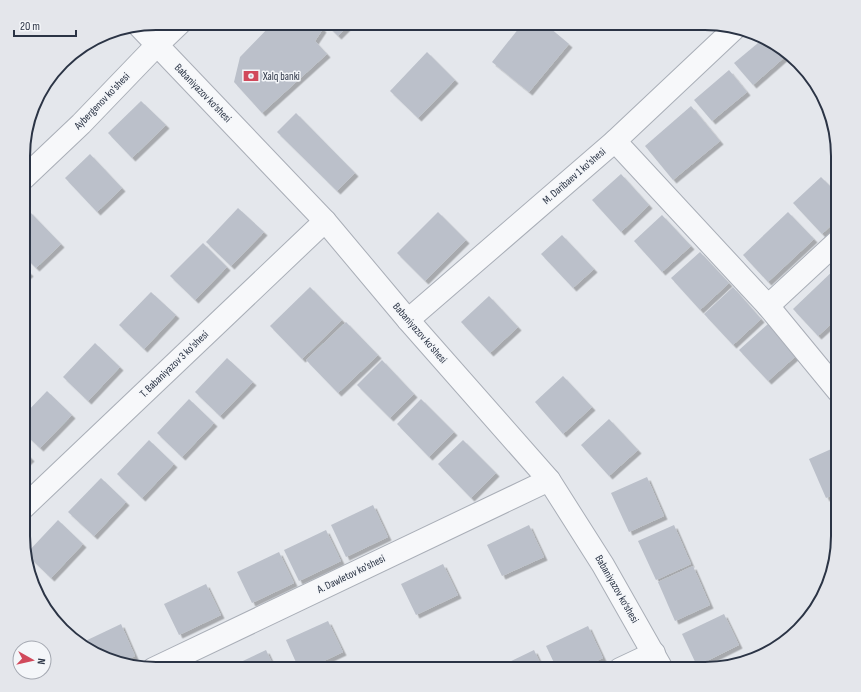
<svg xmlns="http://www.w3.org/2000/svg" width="861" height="692" viewBox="0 0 861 692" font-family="'Sofia Sans Condensed',sans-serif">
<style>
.building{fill:#bbc0ca;filter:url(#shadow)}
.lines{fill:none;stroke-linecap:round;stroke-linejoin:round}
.minor-casing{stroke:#a9aeb7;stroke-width:24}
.tertiary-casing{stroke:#a9aeb7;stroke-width:24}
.minor{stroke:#f7f8fa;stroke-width:22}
.tertiary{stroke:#f7f8fa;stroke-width:22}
.labels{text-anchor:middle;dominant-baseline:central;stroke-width:3;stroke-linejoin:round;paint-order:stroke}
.poi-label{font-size:11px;fill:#2b3445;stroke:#f4f6f9;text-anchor:start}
.street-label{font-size:11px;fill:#2b3445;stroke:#f4f6f9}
.rim{fill:none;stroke:#2b3445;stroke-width:2}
</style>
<defs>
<filter id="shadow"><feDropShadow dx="3.5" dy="3.5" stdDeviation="0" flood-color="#0004"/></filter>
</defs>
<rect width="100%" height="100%" fill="#e4e7ec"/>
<g class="building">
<polygon points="273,23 317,23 323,29 315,41 327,54 262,113 234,82 240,57"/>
<polygon points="325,23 351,23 338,36"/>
<polygon points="523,23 544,23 569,44 529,92 492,62"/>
<polygon points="764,38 783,50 787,55 753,85 734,63"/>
<polygon points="427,52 455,80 418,118 390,91"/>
<polygon points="729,70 747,92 712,121 694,100"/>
<polygon points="141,101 166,125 132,158 108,133"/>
<polygon points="691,106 720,141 673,180 645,146"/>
<polygon points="296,113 355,173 337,191 277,132"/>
<polygon points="90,154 122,188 97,212 65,178"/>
<polygon points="621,174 649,205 621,232 592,200"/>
<polygon points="821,177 838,194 838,219 822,234 793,203"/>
<polygon points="238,208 264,232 231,266 206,242"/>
<polygon points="29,211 61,244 36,268 24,256 24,216"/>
<polygon points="438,212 466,240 425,281 397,253"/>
<polygon points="788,212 814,239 768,282 743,255"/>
<polygon points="662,215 691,246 662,272 634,241"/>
<polygon points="562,235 594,269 573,288 541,254"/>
<polygon points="203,243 227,267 195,300 170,276"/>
<polygon points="700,252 729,283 700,310 671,278"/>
<polygon points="838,266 838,318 818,336 793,309"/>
<polygon points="24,267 30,273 24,279"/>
<polygon points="310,287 342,320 302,359 270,326"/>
<polygon points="733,287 761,319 733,345 704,314"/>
<polygon points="151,292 176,315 144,349 119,325"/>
<polygon points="489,296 518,327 490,353 461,322"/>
<polygon points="346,322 378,355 338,393 306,360"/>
<polygon points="768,324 797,355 768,381 739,350"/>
<polygon points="95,343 120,367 88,401 63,377"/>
<polygon points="227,358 253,382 220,416 195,392"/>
<polygon points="382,360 414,394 390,418 357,385"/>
<polygon points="563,376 592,407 563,434 535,402"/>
<polygon points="47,391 72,415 40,448 24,433 24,415"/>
<polygon points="189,399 214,423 182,457 157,433"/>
<polygon points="421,399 454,432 429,457 397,424"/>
<polygon points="609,419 638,450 609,476 581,445"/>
<polygon points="149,440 174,464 142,498 117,474"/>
<polygon points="463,440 496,473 471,498 438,464"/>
<polygon points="838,446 838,493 826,498 809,459"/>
<polygon points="24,451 31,458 23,466"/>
<polygon points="647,477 664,516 629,532 611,493"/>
<polygon points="101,478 126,502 94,536 68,512"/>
<polygon points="838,502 838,521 831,505"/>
<polygon points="373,505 388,537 346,557 331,525"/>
<polygon points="58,520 83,544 51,578 26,554"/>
<polygon points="529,525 544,557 502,576 487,545"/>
<polygon points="674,525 691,564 656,580 638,541"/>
<polygon points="326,530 341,561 299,581 284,550"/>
<polygon points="279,552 294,583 252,603 237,572"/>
<polygon points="443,564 458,595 416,615 401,584"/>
<polygon points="693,566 710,605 675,621 658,582"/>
<polygon points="206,584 221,615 179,635 164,604"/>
<polygon points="724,614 739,645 697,666 682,634"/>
<polygon points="328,621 343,652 307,669 299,669 286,640"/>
<polygon points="121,624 135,656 122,663 105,659 81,643"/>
<polygon points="588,626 603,658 579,669 557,669 546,646"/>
<polygon points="266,650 275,669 226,669"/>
<polygon points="534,650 543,669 495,669"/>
</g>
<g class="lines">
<defs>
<g id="minor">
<polyline points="615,141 768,306 838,391"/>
<polyline points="24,178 81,124 157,45"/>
<polyline points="768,306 838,241"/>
<polyline points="408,320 615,141 735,28"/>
<polyline points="23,508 325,221"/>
<polyline points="153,669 549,480"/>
<polyline points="620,669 654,653"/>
</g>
<g id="tertiary">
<polyline points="139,26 325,221 408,320 549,480 603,565 662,669"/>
<polyline points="157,45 180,23"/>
</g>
</defs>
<use href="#minor" class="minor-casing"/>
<use href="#tertiary" class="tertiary-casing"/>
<use href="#minor" class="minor"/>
<use href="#tertiary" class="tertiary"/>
</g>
<defs>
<symbol id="bank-bare" viewBox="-9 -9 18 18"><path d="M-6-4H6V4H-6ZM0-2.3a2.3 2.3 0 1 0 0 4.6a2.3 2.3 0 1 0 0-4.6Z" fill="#d1495b" stroke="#f4f6f9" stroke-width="2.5" paint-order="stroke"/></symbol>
</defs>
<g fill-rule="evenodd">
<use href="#bank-bare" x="240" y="65" width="22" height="22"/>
</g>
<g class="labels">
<g class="poi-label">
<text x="263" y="76">Xalq banki</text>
</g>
<g class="street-label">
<text transform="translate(203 93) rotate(46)">Babaniyazov ko‘shesi</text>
<text transform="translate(102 101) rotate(-46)">Aybergenov ko'shesi</text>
<text transform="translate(574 176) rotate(-41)">M. Daribaev 1 ko'shesi</text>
<text transform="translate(420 333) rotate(49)">Babaniyazov ko‘shesi</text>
<text transform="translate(174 364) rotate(-44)">T. Babaniyazov 3 ko'shesi</text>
<text transform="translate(351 574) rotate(-26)">A. Dawletov ko'shesi</text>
<text transform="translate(617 589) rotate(60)">Babaniyazov ko‘shesi</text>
</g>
</g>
<path d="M0 0H861V692H0ZM156 30H705A126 126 0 0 1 831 156V536A126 126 0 0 1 705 662H156A126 126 0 0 1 30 536V156A126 126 0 0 1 156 30Z" fill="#e4e6eb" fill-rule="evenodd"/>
<path class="rim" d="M156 30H705A126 126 0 0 1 831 156V536A126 126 0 0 1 705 662H156A126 126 0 0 1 30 536V156A126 126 0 0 1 156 30Z"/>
<g transform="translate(32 660) rotate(98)"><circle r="19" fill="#f4f6f9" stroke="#a4a8b1"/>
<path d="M0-3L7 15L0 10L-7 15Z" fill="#d1495b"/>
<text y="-6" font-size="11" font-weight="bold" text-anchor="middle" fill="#2b3445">N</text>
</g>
<path d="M14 30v6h62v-6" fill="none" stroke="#2b3445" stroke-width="2"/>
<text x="20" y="30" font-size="12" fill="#2b3445" stroke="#f4f6f9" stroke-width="3" paint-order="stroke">20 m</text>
</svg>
